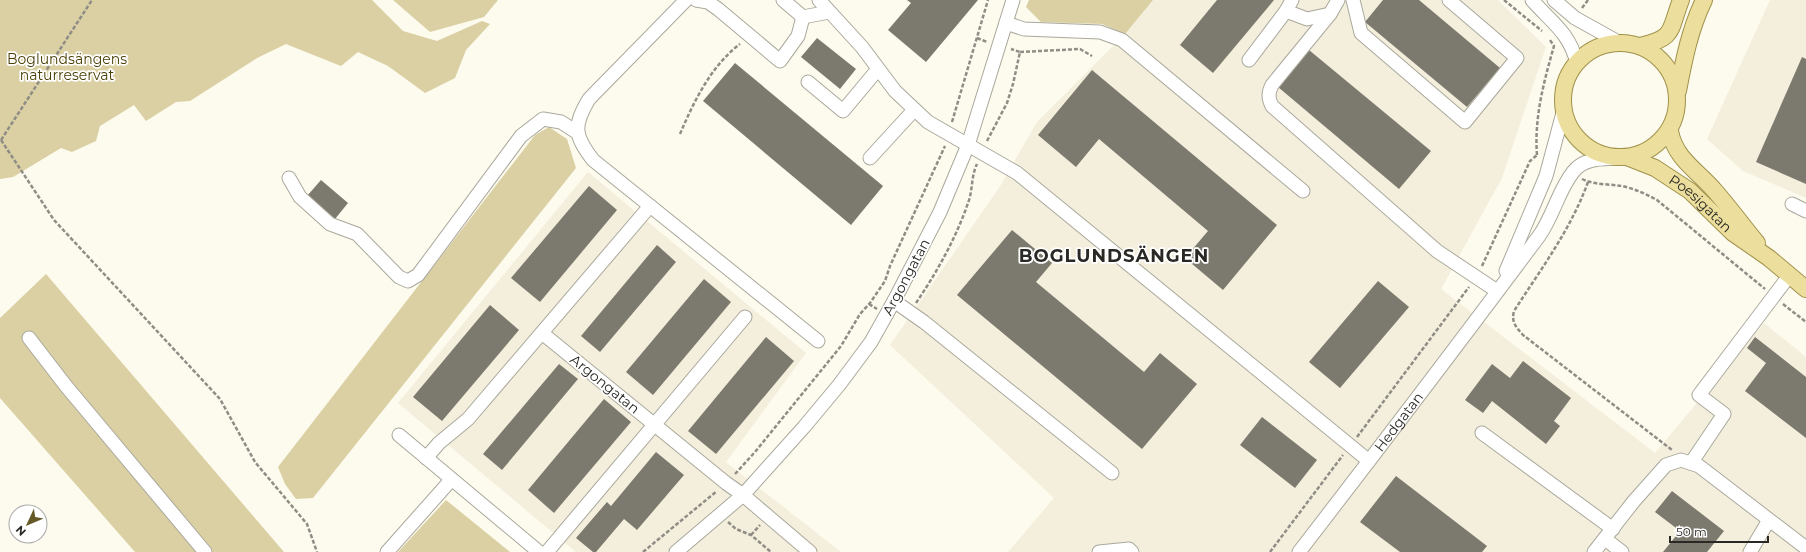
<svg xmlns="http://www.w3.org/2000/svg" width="1806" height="552" viewBox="0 0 1806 552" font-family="Montserrat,sans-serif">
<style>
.built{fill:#f4efdc}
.green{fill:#dad0a3}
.building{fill:#7c796e}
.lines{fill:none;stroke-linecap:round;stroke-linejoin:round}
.minor-casing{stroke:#aaa89c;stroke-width:15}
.major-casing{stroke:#a09149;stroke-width:18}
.path{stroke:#8f8d85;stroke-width:2.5;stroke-dasharray:4 2;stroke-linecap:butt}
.minor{stroke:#fff;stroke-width:13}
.major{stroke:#ecdf9e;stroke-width:16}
.labels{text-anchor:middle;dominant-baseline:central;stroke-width:3.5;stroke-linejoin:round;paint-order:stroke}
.park-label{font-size:14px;fill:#493e04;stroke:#fff}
.street-label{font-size:14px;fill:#292824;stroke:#fff}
.district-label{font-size:18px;font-weight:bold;letter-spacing:1px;fill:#292824;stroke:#fff}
</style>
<rect width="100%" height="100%" fill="#fdfaee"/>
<g class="built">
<polygon points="1153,0 1498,0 1546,47 1502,178 1441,289 1655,453 1764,323 1806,357 1806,552 1008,552 1054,498 890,345 999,188 1037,122 1125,34"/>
<polygon points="1770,0 1806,0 1806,198 1743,171 1707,139"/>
<polygon points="588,172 806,353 726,462 841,552 576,552 398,403"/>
</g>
<g class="green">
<polygon points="0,0 372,0 403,31 437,41 482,21 490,24 466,50 455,78 425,93 388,66 358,52 341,66 286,44 257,58 190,101 176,102 146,121 134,105 100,126 96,141 72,152 61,148 13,177 0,179"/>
<polygon points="393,0 498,0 484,17 430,32"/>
<polygon points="1029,0 1153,0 1125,34 1102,24 1041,22 1026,7"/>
<polygon points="549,127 567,139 576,168 313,498 296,499 285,484 278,467 535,135"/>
<polygon points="46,274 284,552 135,552 0,398 0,318"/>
<polygon points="446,500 510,552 398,552"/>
</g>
<g class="building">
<polygon points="907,0 978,0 926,62 888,30 911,3"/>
<polygon points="1217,0 1274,0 1213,73 1180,45"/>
<polygon points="1383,0 1419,0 1500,68 1467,107 1365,22"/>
<polygon points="817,38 856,69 840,89 801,57"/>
<polygon points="1309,50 1431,151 1399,189 1278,87"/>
<polygon points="1802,57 1806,59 1806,184 1756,162"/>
<polygon points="735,63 883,186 851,225 703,101"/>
<polygon points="1092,70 1277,225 1223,290 1185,258 1208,231 1099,139 1076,167 1038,135"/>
<polygon points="321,180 348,203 335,219 307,196"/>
<polygon points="589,186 617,210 540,302 511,278"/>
<polygon points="1012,230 1052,263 1036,282 1144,372 1160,353 1197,384 1142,449 957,295"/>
<polygon points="657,245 676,262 600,352 581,336"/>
<polygon points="704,279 731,302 653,395 626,372"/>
<polygon points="1378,281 1409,307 1340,388 1309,362"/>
<polygon points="490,305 519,330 442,421 413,397"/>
<polygon points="766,337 794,361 716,454 688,431"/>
<polygon points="1755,337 1806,377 1806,438 1745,391 1766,363 1747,348"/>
<polygon points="1523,361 1571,398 1554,421 1560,426 1546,444 1492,401 1483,413 1465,400 1492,364 1510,378"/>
<polygon points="559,364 578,379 502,470 483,454"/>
<polygon points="604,399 631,422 554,513 528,490"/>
<polygon points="1262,417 1317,460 1295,488 1240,445"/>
<polygon points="656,452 684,475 637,530 624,519 596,552 593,552 576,538 607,502 611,506"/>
<polygon points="1396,476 1487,546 1482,552 1400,552 1360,522"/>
<polygon points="1672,491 1724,531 1707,552 1663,552 1680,531 1655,512"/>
</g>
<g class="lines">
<defs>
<g id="minor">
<path d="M686,0l-97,99c-16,27 -15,36 4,61l225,181"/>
<polyline points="696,0 708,2 718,9 780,61 798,36 803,17"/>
<polyline points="783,0 803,17 829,12"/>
<polyline points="819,0 862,47 895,91 928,122 1017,173 1369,461"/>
<path d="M1338,0l-8,14 -58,71c-4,8 -4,13 0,21l165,145 60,40"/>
<polyline points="1353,0 1361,33 1465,122 1517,58 1449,0"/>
<path d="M1532,0c20,23 37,32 45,63"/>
<polyline points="1554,0 1575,18 1620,43"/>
<polyline points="1286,11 1307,19 1330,14"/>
<polyline points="1006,23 1024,29 1100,32 1122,40 1303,191"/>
<polyline points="1249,60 1286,11 1292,0"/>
<polyline points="808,82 843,111 878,69"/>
<polyline points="870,158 914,110"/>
<polyline points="289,178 300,197 330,224 357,234 399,277 408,281 418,275 521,136 543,119 561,122 578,133"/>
<polyline points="1792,204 1806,211"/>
<polyline points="1506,271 1546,176 1564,109"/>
<polyline points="894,301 924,322 1112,473"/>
<polyline points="542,333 726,483 743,495 810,552"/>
<polyline points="29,338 66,386 205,552"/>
<polyline points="1482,433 1613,529"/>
<polyline points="399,435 539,552"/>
<polyline points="426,458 439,443 468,419 650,206"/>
<polyline points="1691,463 1724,414 1699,395 1789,276"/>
<polyline points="1605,539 1622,552"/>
<polyline points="387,552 451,480"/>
<polyline points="547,552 745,317"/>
<polyline points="676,552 743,495 804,427 839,385 871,342 894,301 940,212 968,145 1013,0"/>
<polyline points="1099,552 1129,549 1132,552"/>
<path id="s1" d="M1299,552c81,-105 161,-210 240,-316 14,-19 19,-45 34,-64 11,-14 28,-13 44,-14"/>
<polyline points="1594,552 1634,501 1666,465 1681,460 1699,466 1806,548"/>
<polyline points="1750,552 1769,520"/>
</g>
<g id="major">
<circle cx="1620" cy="100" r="57"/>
<path d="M1640,46c36,-8 29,-16 41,-46"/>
<path d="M1678,91c6,-32 12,-62 26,-91"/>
<path d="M1670,131c5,28 27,39 45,60 14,16 28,35 42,52"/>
<path id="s2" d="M1627,157l28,11 35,23 43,42 36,25 37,31"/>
</g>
</defs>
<use href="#minor" class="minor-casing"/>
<use href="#major" class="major-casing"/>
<g class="path">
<polyline points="1504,0 1542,31"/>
<polyline points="1582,8 1588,0"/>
<polyline points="977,38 987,42"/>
<polyline points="1020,52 1080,49 1092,56"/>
<polyline points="952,122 988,0"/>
<path d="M680,134c14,-33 31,-68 60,-90"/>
<polyline points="1,140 54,220 220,399 255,462 307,524 317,552"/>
<polyline points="1,140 92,0"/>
<polyline points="987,141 1007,103 1013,84 1020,52 1011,49"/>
<path d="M1537,155c-3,-37 7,-74 17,-109l-4,-6"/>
<path d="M1582,179c12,6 27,5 40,7 13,3 24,8 35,14l108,89"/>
<path d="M1588,182c-17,47 -47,87 -74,129 -3,11 2,16 9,24l149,115"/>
<polyline points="1482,266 1530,161 1537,155"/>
<path d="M916,303c21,-31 40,-65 52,-100 5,-13 3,-27 9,-39"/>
<polyline points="869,304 877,309"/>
<polyline points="1783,304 1806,322"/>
<polyline points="1357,437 1469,287"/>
<polyline points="735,474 755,452 841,346 860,314 870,303 885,281 890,266 945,146"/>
<polyline points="728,522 736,529 751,535 771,552"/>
<polyline points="751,535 760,525"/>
<polyline points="643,552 717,491"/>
<polyline points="1270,552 1343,455"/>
</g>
<use href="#minor" class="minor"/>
<use href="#major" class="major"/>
</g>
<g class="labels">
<g class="park-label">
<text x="67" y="59">Boglundsängens<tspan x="67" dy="16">naturreservat</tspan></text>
</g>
<g class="street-label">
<text stroke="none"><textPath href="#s2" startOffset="88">Poesigatan</textPath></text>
<text transform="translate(906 277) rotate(-62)">Argongatan</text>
<text transform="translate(605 384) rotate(39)">Argongatan</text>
<text stroke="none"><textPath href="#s1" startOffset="164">Hedgatan</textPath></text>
</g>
<g class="district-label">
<text x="1114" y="256">BOGLUNDSÄNGEN</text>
</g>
</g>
<g transform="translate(28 524) rotate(226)"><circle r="19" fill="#ffffff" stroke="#a9a9a7"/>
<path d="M0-3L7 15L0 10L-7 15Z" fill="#655a27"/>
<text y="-6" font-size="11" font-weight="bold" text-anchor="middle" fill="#292824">N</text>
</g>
<path d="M1670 536v6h98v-6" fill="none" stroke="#292824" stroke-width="2"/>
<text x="1676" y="536" font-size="12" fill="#292824" stroke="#ffffff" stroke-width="3" paint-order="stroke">50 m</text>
</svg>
